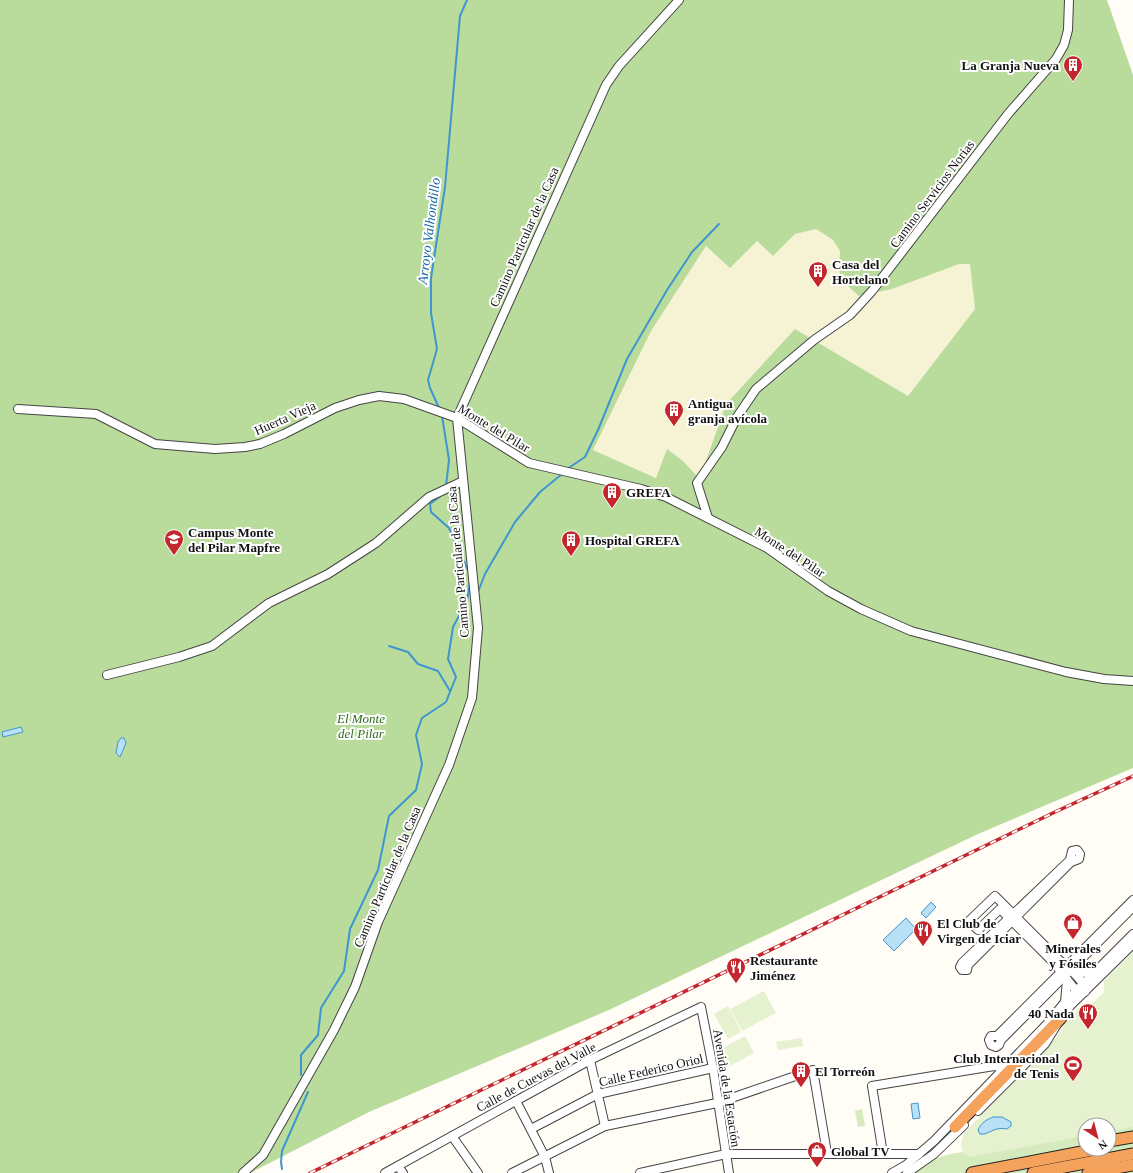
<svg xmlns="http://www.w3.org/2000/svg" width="1133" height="1173" viewBox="0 0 1133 1173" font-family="'Times New Roman',serif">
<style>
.farmland{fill:#f6f3d4}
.green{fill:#d5ebbd}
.forest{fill:#b9dc9c;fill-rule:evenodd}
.pitch{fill:#e6f2cf}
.water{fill:#b9e0f7;stroke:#3f96cf}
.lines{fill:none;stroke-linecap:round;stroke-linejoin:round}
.stream{stroke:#3f96cf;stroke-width:2}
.highway-tunnel{stroke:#dbdad3;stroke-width:11;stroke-dasharray:11 5.5;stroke-linecap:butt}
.minor-casing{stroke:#444;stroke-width:10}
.highway-casing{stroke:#222;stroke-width:13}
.minor{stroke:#fff;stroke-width:8}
.highway{stroke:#f5a25d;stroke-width:11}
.rail-casing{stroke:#c4262e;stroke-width:3.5}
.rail{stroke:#fff;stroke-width:2;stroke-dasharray:6;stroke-linecap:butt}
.labels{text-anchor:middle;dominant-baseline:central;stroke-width:4;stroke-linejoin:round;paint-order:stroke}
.poi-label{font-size:13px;font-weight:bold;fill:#111;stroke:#fff;text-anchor:start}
.street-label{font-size:13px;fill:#111;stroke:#fff}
.park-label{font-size:13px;font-style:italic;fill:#2f6b1f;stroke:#fff}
.water-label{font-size:14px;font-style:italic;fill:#1768a6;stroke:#fff}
</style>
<rect width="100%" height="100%" fill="#fffdf5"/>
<polygon class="farmland" points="816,229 833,240 840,251 839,260 859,296 892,289 959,263 970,264 975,309 908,396 795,329 726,404 699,478 683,461 667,449 657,478 593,450 651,331 706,245 710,249 758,241 773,256 795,234"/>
<g class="green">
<polygon points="862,1109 865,1126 858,1127 855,1111"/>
<polygon points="1133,1126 1133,1173 890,1173 950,1154 1085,1134 1085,1149 1109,1149 1109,1130"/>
</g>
<path class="forest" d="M0,0h1107l26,75v693l-155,66 -369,176 -240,102 -119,61h-250zM816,229l17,11 7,11 -1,16 2,13 18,16 33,-7 67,-25h11l5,45 -67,87 -113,-67 -69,75 -23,65 -5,8 -15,-16 -16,-12 -11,29 -63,-28 58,-119 55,-85 24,22 27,-27 16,15 22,-22z"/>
<g class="pitch">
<polygon points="1133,952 1133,1127 1109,1132 1109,1125 1085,1125 1085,1136 970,1157 963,1153 961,1145 964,1133 1056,1038 1066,1021 1083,1004 1094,1002 1104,992 1104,981"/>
<polygon points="764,991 776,1013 742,1031 730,1009"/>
<polygon points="728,1006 741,1032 728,1039 714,1014"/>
<polygon points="745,1036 754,1053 724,1069 715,1052"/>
<polygon points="802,1038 803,1046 778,1050 776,1042"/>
</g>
<g class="water">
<polygon points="21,727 23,732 3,737 2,732"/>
<polygon points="121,738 124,738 126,743 120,757 116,753 118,742"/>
<polygon points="931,902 936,907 926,918 921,913"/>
<polygon points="906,918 916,929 894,951 883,940"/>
<polygon points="918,1103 920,1118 913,1119 911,1104"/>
<path d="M993,1117h9l9,5v4l-4,3c-14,-3 -19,7 -27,5l-2,-4c3,-7 8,-10 15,-13z"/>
</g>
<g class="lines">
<g class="stream">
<polyline points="440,410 430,388 428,380 437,349 431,313 431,278 445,187 460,16 467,0"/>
<polyline points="442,416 449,460 446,486"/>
<polyline points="567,469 585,457 598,430 627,359 667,290 692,252 719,224"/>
<polyline points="443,494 430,504 431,512 449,528 468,570"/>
<polyline points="478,592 485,574 515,522 540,492 562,474"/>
<polyline points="389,646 408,652 418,664 438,671 450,691"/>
<polyline points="301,1075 301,1055 318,1035 321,1008 344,971 350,929 378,870 389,816 416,790 422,764 416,735 422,718 446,702 456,677 448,659 453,627 467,601 470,582"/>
<polyline points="282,1169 281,1162 282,1151 308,1092"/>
</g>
<polyline class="highway-tunnel" points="916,1164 955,1127"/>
<defs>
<g id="minor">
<polyline points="18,409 96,414 155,444 215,449 245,447 260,444 284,434 335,408 359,400 379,396 404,399 457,418 529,463 641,489 666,497 767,548 828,591 861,609 911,631 1066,672 1104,679 1133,681"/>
<polyline points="708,518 697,483 722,447 737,417 756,389 814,340 850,315 872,291 1008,114 1056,59 1064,45 1068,30 1069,0"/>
<polyline points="107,675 179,657 212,646 269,603 328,574 376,543 429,497 463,481"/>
<polygon points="1077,850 1080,854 1079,859 1071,862 968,965 967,970 962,970 960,967 962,963 1070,860 1072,851"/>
<polygon points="995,896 1057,958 1074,973 1081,981 1085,992 1074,988 1053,962 1000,909 978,930 969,921"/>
<polyline points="1133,900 997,1036 991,1036 989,1040 991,1045 996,1047 999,1045 1001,1040 1133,907"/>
<polyline points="1074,973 1083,973 1097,969"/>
<polyline points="1065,1002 1067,980"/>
<polyline points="590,1060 605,1126"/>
<polyline points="516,1101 545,1157 549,1173"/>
<polyline points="978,1111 1045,1044 1061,1018 1070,1006 1133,944"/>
<polyline points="531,1129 598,1094 713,1068"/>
<polyline points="452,1136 478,1173"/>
<polyline points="883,1154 872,1086 994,1066 1004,1068"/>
<polyline points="398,1166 403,1173"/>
<polyline points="243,1173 263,1155 334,1030 355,987 378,922 449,765 472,698 478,628 457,418 606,85 619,66 679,0"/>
<polyline points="385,1173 590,1060 701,1007 713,1068 729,1173"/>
<polyline points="512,1173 605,1126 717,1103 813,1070 827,1153"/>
<polyline points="640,1173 726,1154 919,1154"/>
<polyline points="892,1173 906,1165 934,1141 1047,1024 1065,1002 1133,934"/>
<polyline points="907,1173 934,1154 964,1125"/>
</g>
<g id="highway">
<polyline points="955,1127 1061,1018"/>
<polyline points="1109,1141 1133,1137"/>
<polyline points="972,1173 1097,1149"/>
<polyline points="1033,1173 1133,1154"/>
<polyline points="1088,1173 1133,1165"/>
</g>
</defs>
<use href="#minor" class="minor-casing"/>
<use href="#highway" class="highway-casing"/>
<use href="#minor" class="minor"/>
<use href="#highway" class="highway"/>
<defs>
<polyline id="rail" points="310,1173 1055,812 1133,776"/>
</defs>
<use href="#rail" class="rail-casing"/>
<use href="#rail" class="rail"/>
</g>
<defs>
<symbol id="building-pin" viewBox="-11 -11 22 30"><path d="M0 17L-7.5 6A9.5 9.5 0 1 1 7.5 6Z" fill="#c4262e" stroke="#fff"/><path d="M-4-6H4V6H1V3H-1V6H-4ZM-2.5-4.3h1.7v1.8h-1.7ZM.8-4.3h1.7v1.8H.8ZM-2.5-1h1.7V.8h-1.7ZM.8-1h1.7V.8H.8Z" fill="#fff"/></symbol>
<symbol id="university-pin" viewBox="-11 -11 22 30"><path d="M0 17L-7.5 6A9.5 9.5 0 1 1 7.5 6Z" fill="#c4262e" stroke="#fff"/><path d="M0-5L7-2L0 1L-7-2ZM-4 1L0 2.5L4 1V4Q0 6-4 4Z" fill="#fff"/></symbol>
<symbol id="shop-pin" viewBox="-11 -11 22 30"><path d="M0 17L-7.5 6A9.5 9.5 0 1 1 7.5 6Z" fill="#c4262e" stroke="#fff"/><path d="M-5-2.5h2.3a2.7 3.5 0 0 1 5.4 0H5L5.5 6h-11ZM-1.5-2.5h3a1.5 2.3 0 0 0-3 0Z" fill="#fff"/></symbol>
<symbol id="restaurant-pin" viewBox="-11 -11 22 30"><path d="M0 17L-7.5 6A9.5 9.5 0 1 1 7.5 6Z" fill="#c4262e" stroke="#fff"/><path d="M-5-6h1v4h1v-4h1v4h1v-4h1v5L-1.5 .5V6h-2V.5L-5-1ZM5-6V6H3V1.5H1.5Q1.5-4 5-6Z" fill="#fff"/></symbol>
<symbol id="stadium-pin" viewBox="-11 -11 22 30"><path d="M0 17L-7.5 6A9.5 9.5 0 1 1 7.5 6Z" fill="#c4262e" stroke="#fff"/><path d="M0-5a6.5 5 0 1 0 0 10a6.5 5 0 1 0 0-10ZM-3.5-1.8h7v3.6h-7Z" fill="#fff"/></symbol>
</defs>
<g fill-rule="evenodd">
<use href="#building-pin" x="1062" y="54" width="22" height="30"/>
<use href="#building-pin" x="807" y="260" width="22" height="30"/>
<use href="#building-pin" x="663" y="399" width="22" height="30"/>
<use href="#building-pin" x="601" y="481" width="22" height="30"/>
<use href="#university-pin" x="163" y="528" width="22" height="30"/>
<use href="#building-pin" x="560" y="529" width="22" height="30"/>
<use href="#shop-pin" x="1062" y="912" width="22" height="30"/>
<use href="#restaurant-pin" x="912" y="919" width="22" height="30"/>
<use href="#restaurant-pin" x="725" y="956" width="22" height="30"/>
<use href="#restaurant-pin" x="1077" y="1002" width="22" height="30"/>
<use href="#stadium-pin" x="1062" y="1054" width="22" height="30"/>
<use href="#building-pin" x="790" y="1060" width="22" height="30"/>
<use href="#shop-pin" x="806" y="1140" width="22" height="30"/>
</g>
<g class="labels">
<g class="poi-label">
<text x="1059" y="65" text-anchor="end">La Granja Nueva</text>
<text x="832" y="264">Casa del<tspan x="832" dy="15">Hortelano</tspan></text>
<text x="688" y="403">Antigua<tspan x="688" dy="15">granja avícola</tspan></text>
<text x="626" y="492">GREFA</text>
<text x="188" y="532">Campus Monte<tspan x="188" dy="15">del Pilar Mapfre</tspan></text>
<text x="585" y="540">Hospital GREFA</text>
<text x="937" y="923">El Club de<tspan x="937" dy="15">Virgen de Iciar</tspan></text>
<text x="1073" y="948" text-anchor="middle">Minerales<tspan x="1073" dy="15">y Fósiles</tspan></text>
<text x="750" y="960">Restaurante<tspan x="750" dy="15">Jiménez</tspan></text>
<text x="1074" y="1013" text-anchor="end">40 Nada</text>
<text x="1059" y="1058" text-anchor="end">Club Internacional<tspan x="1059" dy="15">de Tenis</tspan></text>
<text x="815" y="1071">El Torreón</text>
<text x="831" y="1151">Global TV</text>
</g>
<g class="street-label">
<text transform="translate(932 194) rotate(-53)">Camino Servicios Norias</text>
<text transform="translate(524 237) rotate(-66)">Camino Particular de la Casa</text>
<text transform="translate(285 418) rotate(-24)">Huerta Vieja</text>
<text transform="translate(494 428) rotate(31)">Monte del Pilar</text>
<text transform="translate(790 552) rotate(33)">Monte del Pilar</text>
<text transform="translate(458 562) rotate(-95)">Camino Particular de la Casa</text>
<text transform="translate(387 877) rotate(-67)">Camino Particular de la Casa</text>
<text transform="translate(651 1070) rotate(-13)">Calle Federico Oriol</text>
<text transform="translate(536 1077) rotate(-28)">Calle de Cuevas del Valle</text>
<text transform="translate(727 1088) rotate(81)">Avenida de la Estación</text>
</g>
<g class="park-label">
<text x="361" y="718">El Monte<tspan x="361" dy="15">del Pilar</tspan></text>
</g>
<g class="water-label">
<text transform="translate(429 231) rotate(-83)">Arroyo Valhondillo</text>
</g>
</g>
<g transform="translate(1097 1137) rotate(144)"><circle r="19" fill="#ffffff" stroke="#a0a0a0"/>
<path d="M0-3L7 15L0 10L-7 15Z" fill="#c4262e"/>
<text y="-6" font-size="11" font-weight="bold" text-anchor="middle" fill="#111111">N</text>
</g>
</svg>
